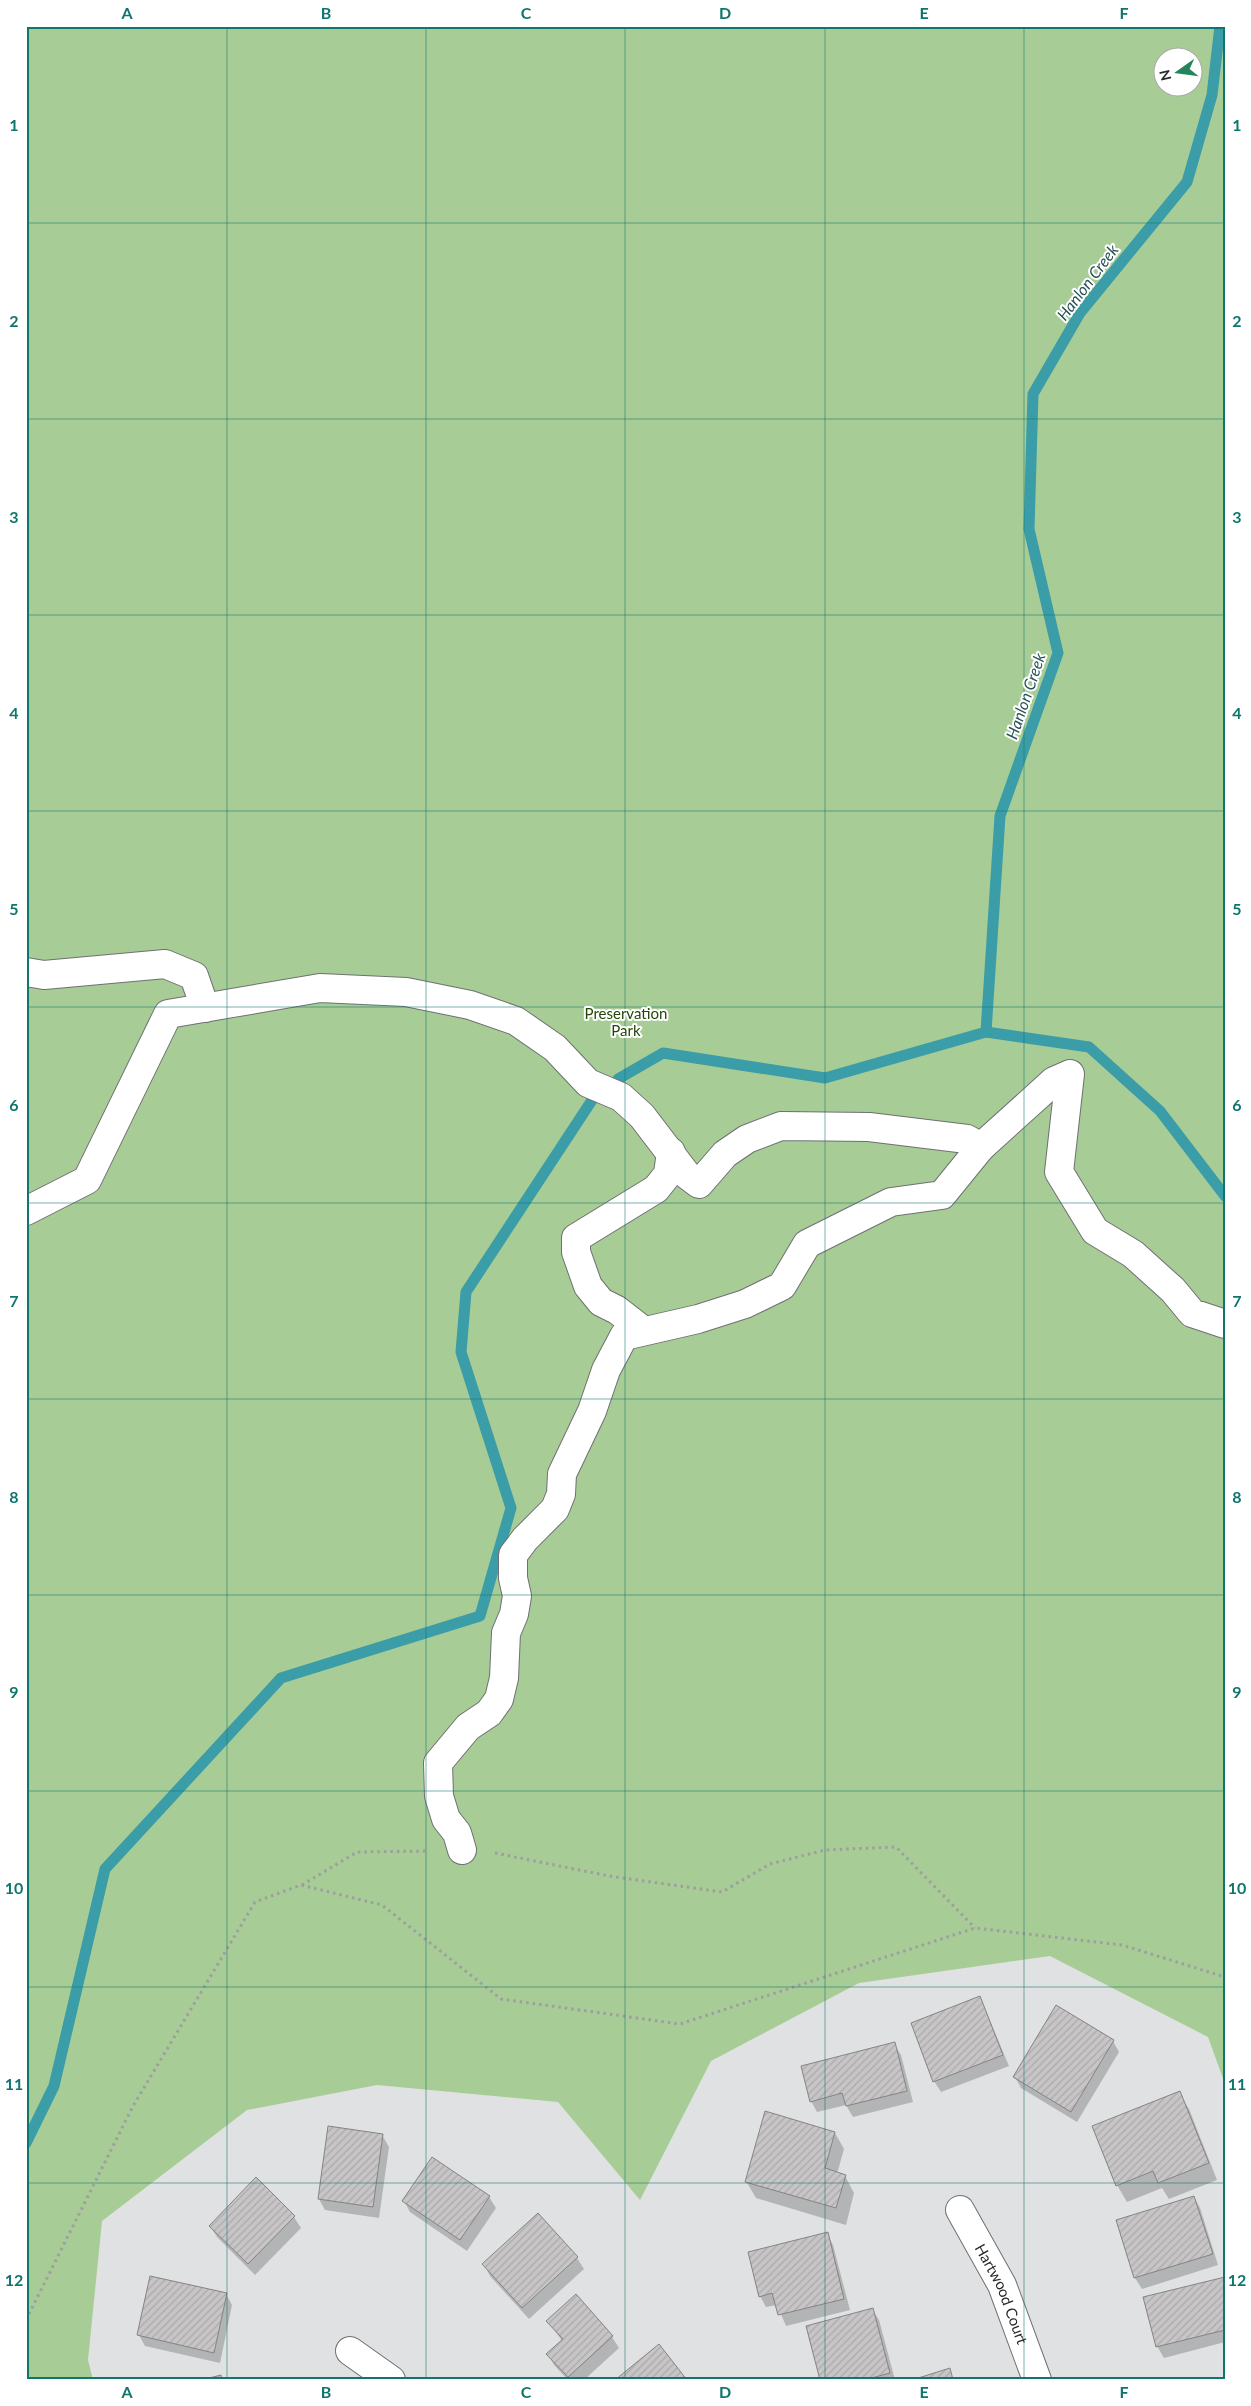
<svg xmlns="http://www.w3.org/2000/svg" width="1251" height="2406" viewBox="0 0 1251 2406" font-family="Lato,sans-serif">
<style>
.park{fill:#a8cc96;fill-rule:evenodd}
.shadow{fill:#0003}
.lines{fill:none;stroke-linecap:round;stroke-linejoin:round}
.stream{stroke:#3a9da7;stroke-width:11}
.building{fill:url(#building-hatch);stroke:#858384}
.minor-casing{stroke:#6f7072;stroke-width:30}
.path{stroke:#9d9e9f;stroke-width:3;stroke-dasharray:2.5 4;stroke-linecap:butt}
.minor{stroke:#fff;stroke-width:28}
.grid{fill:none;stroke:#0f766e;stroke-width:1;stroke-opacity:0.55}
.labels{text-anchor:middle;dominant-baseline:central;stroke-width:4;stroke-linejoin:round;paint-order:stroke}
.park-label{font-size:15px;fill:#224608;stroke:#fff}
.street-label{font-size:15px;fill:#282929;stroke:#fff}
.water-label{font-size:16px;font-style:italic;fill:#275257;stroke:#fff}
.neatline{fill:none;stroke:#0f766e;stroke-width:2}
.grid-label{font-size:16px;text-anchor:middle;font-weight:bold;fill:#0f766e}
</style>
<defs>
<pattern id="building-hatch" width="6" height="6" patternUnits="userSpaceOnUse" patternTransform="scale(1.25)"><rect width="6" height="6" fill="#c7c5c6"/><path d="M-1 1l2-2M0 6l6-6M5 7l2-2" fill="none" stroke="#aba9aa"/></pattern>
</defs>
<rect width="100%" height="100%" fill="#dfe1e3"/>
<path class="park" d="M26,26h1199v2058l-17,-47 -158,-81 -191,27 -148,78 -71,139 -82,-98 -181,-17 -130,25 -145,111 -14,139 5,20h-67zM1164,58h30v30h-30z"/>
<g class="shadow">
<polygon points="980,1997 1009,2066 941,2092 934,2081"/>
<polygon points="1113,2041 1119,2052 1077,2122 1021,2088 1015,2077"/>
<polygon points="894,2044 901,2055 913,2102 853,2117 846,2105 817,2112 811,2101"/>
<polygon points="1179,2093 1189,2109 1217,2180 1169,2199 1162,2188 1127,2202 1117,2185"/>
<polygon points="329,2128 382,2135 389,2147 379,2218 325,2210 319,2199"/>
<polygon points="835,2133 844,2149 837,2174 845,2176 854,2193 846,2225 756,2198 746,2181"/>
<polygon points="489,2197 496,2208 467,2251 410,2212 404,2201"/>
<polygon points="1194,2197 1200,2208 1218,2265 1142,2289 1135,2278 1118,2221"/>
<polygon points="538,2214 577,2258 584,2269 529,2319 490,2276 484,2264"/>
<polygon points="294,2217 301,2228 255,2275 217,2237 210,2226"/>
<polygon points="827,2234 833,2245 850,2310 786,2326 777,2305 766,2307 760,2296"/>
<polygon points="1225,2278 1225,2342 1164,2358 1157,2346"/>
<polygon points="226,2294 232,2305 220,2363 145,2346 139,2335"/>
<polygon points="576,2296 612,2337 619,2348 584,2380 568,2380 554,2365 548,2354 562,2341 548,2321"/>
<polygon points="872,2309 879,2320 895,2380 822,2380"/>
</g>
<g class="lines">
<g class="stream">
<polyline points="986,1032 1000,816 1058,653 1029,529 1033,394 1080,313 1187,182 1212,95 1220,26"/>
<polyline points="618,1079 663,1053 825,1078 986,1032 1089,1047 1160,1111 1225,1196"/>
<polyline points="26,2143 54,2086 105,1869 281,1678 480,1616 511,1508 461,1352 466,1292 598,1091"/>
</g>
</g>
<g class="building">
<polygon points="980,1996 1003,2055 933,2082 911,2023"/>
<polygon points="1056,2005 1114,2040 1071,2112 1013,2077"/>
<polygon points="895,2042 907,2091 846,2106 842,2093 810,2102 801,2066"/>
<polygon points="1180,2091 1209,2163 1158,2183 1153,2171 1116,2186 1092,2126"/>
<polygon points="765,2111 835,2132 825,2168 846,2175 836,2208 745,2182"/>
<polygon points="328,2126 383,2134 373,2207 318,2199"/>
<polygon points="432,2157 490,2196 460,2240 402,2201"/>
<polygon points="256,2177 295,2216 248,2264 209,2226"/>
<polygon points="1194,2196 1213,2254 1134,2278 1116,2220"/>
<polygon points="538,2213 578,2257 522,2308 482,2264"/>
<polygon points="828,2232 844,2299 778,2315 772,2293 759,2297 748,2252"/>
<polygon points="150,2276 227,2293 214,2353 137,2335"/>
<polygon points="1225,2277 1225,2330 1156,2347 1143,2297"/>
<polygon points="576,2294 613,2336 568,2377 546,2354 563,2339 546,2321"/>
<polygon points="873,2308 890,2373 864,2380 820,2380 806,2326"/>
<polygon points="659,2344 687,2380 615,2380"/>
<polygon points="950,2368 953,2380 912,2380"/>
<polygon points="221,2375 222,2380 201,2380"/>
</g>
<g class="lines">
<defs>
<g id="minor">
<polyline points="26,972 44,975 165,964 194,976 205,1008"/>
<polyline points="26,1211 87,1180 168,1014 320,988 406,992 470,1005 516,1021 555,1048 588,1083 621,1097 642,1116 687,1175 699,1184 725,1154 747,1139 781,1126 869,1127 967,1139 981,1147 1054,1081 1070,1074 1059,1172 1095,1231 1133,1254 1173,1290 1192,1313 1225,1324"/>
<polyline points="644,1331 617,1310 601,1302 588,1286 576,1252 576,1238 656,1189 668,1174 671,1152"/>
<polyline points="462,1850 457,1833 446,1819 439,1796 438,1763 468,1727 489,1713 499,1699 504,1678 506,1633 514,1614 517,1596 513,1578 513,1555 525,1539 555,1509 561,1494 562,1474 592,1411 606,1370 624,1336 698,1319 745,1304 782,1286 807,1244 891,1202 942,1195 981,1147"/>
<path id="s1" d="M960,2210l42,75 35,95"/>
<polyline points="350,2351 391,2380"/>
</g>
</defs>
<use href="#minor" class="minor-casing"/>
<g class="path">
<polyline points="495,1853 609,1876 722,1892 770,1864 825,1850 896,1847 975,1928"/>
<polyline points="302,1885 357,1852 429,1851"/>
<polyline points="26,2320 133,2106 255,1902 301,1885 382,1905 501,1999 680,2024 975,1928 1122,1945 1225,1977"/>
</g>
<use href="#minor" class="minor"/>
</g>
<path class="grid" d="M227,26v2354M426,26v2354M625,26v2354M825,26v2354M1024,26v2354M26,223h1199M26,419h1199M26,615h1199M26,811h1199M26,1007h1199M26,1203h1199M26,1399h1199M26,1595h1199M26,1791h1199M26,1987h1199M26,2183h1199"/>
<g class="labels">
<g class="park-label">
<text x="626" y="1013">Preservation<tspan x="626" dy="17">Park</tspan></text>
</g>
<g class="street-label">
<text stroke="none"><textPath href="#s1" startOffset="94">Hartwood Court</textPath></text>
</g>
<g class="water-label">
<text transform="translate(1087 282) rotate(-53)">Hanlon Creek</text>
<text transform="translate(1025 696) rotate(-71)">Hanlon Creek</text>
</g>
</g>
<rect width="1251" height="2406" fill="none" stroke="#ffffff" stroke-width="55"/>
<g transform="translate(1178 72) rotate(256)"><circle r="24" fill="#ffffff" stroke="#a9a9a9"/>
<path d="M0-4L9 19L0 12L-9 19Z" fill="#25845c"/>
<text y="-8" font-size="14" font-weight="bold" text-anchor="middle" fill="#282929">N</text>
</g>
<rect x="28" y="28" width="1196" height="2350" class="neatline"/>
<g class="grid-label">
<text x="127" y="19">A</text>
<text x="326" y="19">B</text>
<text x="526" y="19">C</text>
<text x="725" y="19">D</text>
<text x="924" y="19">E</text>
<text x="1124" y="19">F</text>
<text x="14" y="131">1</text>
<text x="1237" y="131">1</text>
<text x="14" y="327">2</text>
<text x="1237" y="327">2</text>
<text x="14" y="523">3</text>
<text x="1237" y="523">3</text>
<text x="14" y="719">4</text>
<text x="1237" y="719">4</text>
<text x="14" y="915">5</text>
<text x="1237" y="915">5</text>
<text x="14" y="1111">6</text>
<text x="1237" y="1111">6</text>
<text x="14" y="1307">7</text>
<text x="1237" y="1307">7</text>
<text x="14" y="1503">8</text>
<text x="1237" y="1503">8</text>
<text x="14" y="1698">9</text>
<text x="1237" y="1698">9</text>
<text x="14" y="1894">10</text>
<text x="1237" y="1894">10</text>
<text x="14" y="2090">11</text>
<text x="1237" y="2090">11</text>
<text x="14" y="2286">12</text>
<text x="1237" y="2286">12</text>
<text x="127" y="2398">A</text>
<text x="326" y="2398">B</text>
<text x="526" y="2398">C</text>
<text x="725" y="2398">D</text>
<text x="924" y="2398">E</text>
<text x="1124" y="2398">F</text>
</g>
</svg>
